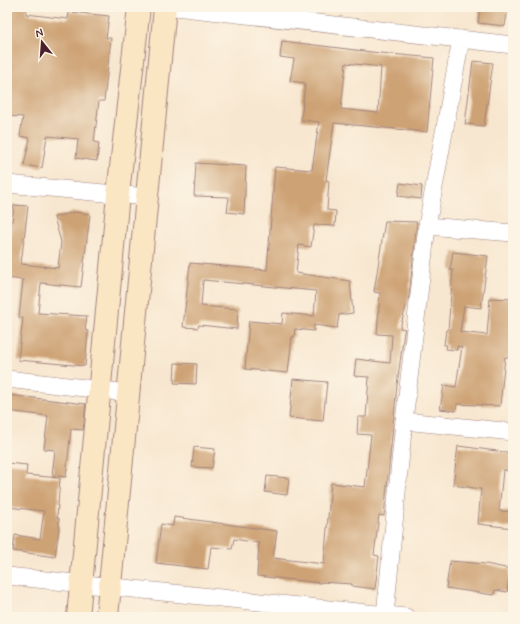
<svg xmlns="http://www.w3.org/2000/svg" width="520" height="624" viewBox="0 0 520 624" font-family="Mynerve,sans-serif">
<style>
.building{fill:#cda274;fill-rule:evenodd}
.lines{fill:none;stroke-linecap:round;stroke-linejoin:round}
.street-casing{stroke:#a1837e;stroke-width:18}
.secondary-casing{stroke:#a1837e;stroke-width:24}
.street{stroke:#fff;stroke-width:17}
.secondary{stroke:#fbe6c4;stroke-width:22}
</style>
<rect width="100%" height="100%" fill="#fcf5e5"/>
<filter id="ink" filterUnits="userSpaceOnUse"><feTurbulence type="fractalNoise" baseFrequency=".025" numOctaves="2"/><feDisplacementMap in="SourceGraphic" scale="8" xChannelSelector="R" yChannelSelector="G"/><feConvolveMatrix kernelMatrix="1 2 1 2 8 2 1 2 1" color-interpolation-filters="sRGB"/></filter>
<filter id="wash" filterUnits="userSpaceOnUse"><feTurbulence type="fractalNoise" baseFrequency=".012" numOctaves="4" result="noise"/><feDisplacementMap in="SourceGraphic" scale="16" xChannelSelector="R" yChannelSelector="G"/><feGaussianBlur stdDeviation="0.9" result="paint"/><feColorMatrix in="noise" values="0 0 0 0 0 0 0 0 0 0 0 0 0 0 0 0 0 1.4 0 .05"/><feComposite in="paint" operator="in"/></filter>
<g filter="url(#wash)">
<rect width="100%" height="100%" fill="#f8e7d0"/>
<g id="blocks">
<g class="building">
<polygon points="11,7 27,7 26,14 68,19 69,12 109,16 106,38 111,38 104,101 99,101 94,142 99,143 97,161 76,158 78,139 47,136 42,168 24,165 30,138 20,136 23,117 7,116 7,48"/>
<polygon points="480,7 508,7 505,26 478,23"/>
<path d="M282,41l98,12 54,5 -7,74 -93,-9 -8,57 3,1 -2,29 9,1 -1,15 -21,-1 -3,22 -12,-2 -3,28 54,8 3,32 -14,2 -2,13 -23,-3v6l-19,-2 -1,8h-2l-4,36 -43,-4 4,-48 33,3 1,-11 31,3 2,-25 -113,-11 -2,26 37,3 -1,20 -38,-4 -1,3 -15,-1 7,-64 77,7 8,-103 37,3 7,-48 -18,-2 4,-37 -15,-2 4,-22 -14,-2zM346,63l35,4 -3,46 -37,-4z"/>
<polygon points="473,61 493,63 484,126 465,124"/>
<polygon points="196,163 246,166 244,214 227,212 229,197 194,196"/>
<polygon points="400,183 422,186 421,199 398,196"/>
<polygon points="14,205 28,206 21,264 58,268 61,242 54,217 75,212 90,214 81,287 41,283 38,313 87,316 85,330 88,331 85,366 18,360 23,318 19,318 23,280 7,278 7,263"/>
<polygon points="385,221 417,222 409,296 400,328 405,329 404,332 397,385 384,516 379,515 374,555 379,556 375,589 352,586 352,584 321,582 321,583 257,576 259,543 234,539 232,549 211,547 208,569 156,563 161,524 173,526 174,517 277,531 273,558 324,564 331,483 365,487 371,435 357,434 358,417 366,417 369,377 354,376 356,359 390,363 392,335 377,334 380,293 374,292"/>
<polygon points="453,252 488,256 481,308 464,306 460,332 487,335 490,298 513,299 513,357 505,357 500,406 457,404 456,411 440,409 444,385 456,387 462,347 457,346 457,350 446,349 447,345 444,345 446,330 448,330 453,270 450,270"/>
<polygon points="175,363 197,364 196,384 174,383"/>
<polygon points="293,379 327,382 323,421 289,418"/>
<polygon points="8,395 86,404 83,430 71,429 66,477 52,475 55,450 44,449 48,416 7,411"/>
<polygon points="458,446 513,453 513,471 503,470 499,511 513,512 513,528 478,524 481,489 453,485"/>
<polygon points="194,447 215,449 212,468 192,467"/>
<polygon points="7,463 27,465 26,475 60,478 57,518 59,518 59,528 55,557 13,551 15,535 40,539 44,511 7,507"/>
<polygon points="267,476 289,478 287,495 265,492"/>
<polygon points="450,561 486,564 510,569 507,592 495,590 494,595 446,588"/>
</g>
</g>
</g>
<g filter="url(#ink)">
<use href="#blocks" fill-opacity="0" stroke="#a1837e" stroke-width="1"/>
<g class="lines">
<defs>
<g id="street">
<polyline points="175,7 513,45"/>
<polyline points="7,184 147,197"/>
<polyline points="427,226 513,233"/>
<polyline points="7,379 128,393"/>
<polyline points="404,421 513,432"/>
<polyline points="7,576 406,617"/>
<polyline points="385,615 404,421 427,226 461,39"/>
</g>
<g id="secondary">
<polyline points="78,617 118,194 139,7"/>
<polyline points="107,617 165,7"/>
</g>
</defs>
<use href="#street" class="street-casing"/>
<use href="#secondary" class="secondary-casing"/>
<use href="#street" class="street"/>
<use href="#secondary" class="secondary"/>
</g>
</g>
<rect width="520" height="624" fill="none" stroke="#fcf5e5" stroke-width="24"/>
<g transform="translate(42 42) rotate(343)" stroke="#fcf5e5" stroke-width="3" paint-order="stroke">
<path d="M0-3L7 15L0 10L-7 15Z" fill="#4a1f2b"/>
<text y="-6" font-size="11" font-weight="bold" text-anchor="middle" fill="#4a1f2b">N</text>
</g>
</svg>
